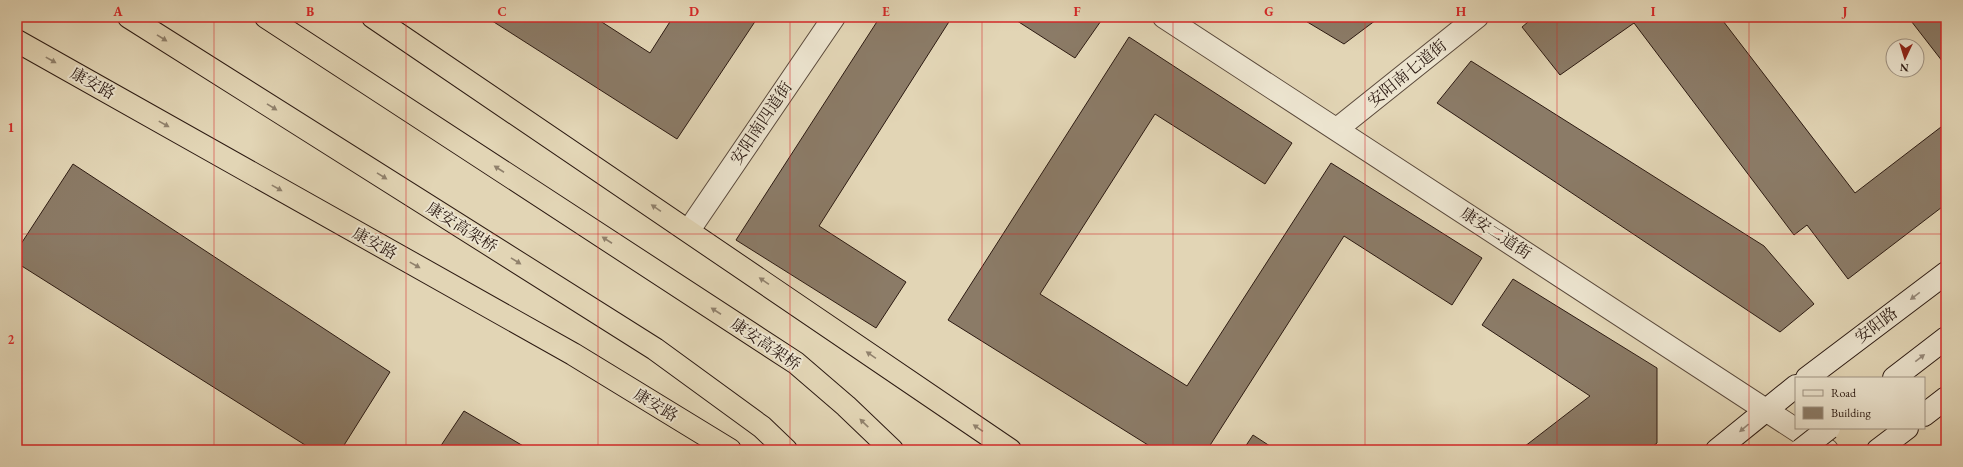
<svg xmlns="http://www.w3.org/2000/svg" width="1963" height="467" viewBox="0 0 1963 467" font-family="'EB Garamond','Noto Serif SC',serif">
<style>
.building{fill:#8b7b67;stroke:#2c1a12}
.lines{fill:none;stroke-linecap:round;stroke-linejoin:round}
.minor-casing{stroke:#5a493b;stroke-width:24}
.secondary-casing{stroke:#2c1a12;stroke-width:24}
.trunk-casing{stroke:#2c1a12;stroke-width:24}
.minor{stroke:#ece4cf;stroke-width:22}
.secondary{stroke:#ece4cf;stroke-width:22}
.trunk{stroke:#e2d5b5;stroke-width:22}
.secondary-bridge-casing{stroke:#2c1a12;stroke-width:24;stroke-linecap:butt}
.secondary-bridge{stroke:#ece4cf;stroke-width:22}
.oneway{fill:#90816c}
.oneway2{fill:#96897a}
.grid{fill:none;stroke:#d62828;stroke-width:1;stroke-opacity:0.55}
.labels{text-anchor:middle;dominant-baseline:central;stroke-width:4;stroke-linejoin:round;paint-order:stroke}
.street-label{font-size:16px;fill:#2c1a12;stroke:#ece4cf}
.neatline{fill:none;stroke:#d62828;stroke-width:1.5}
.grid-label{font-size:13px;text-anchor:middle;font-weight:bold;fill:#d62828}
</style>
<rect width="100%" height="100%" fill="#e2d5b5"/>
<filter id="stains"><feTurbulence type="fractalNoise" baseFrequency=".005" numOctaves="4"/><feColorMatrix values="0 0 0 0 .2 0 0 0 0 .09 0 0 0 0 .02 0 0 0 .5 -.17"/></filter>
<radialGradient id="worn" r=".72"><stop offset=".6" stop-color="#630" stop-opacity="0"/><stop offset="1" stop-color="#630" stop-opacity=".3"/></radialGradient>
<g class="building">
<polygon points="486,17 594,17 650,53 673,17 758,17 677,139"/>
<polygon points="880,17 952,17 819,226 906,282 876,328 736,240"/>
<polygon points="1011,17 1101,17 1103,18 1075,58"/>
<polygon points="1299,17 1380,17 1344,44"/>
<polygon points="1534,17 1720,17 1855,193 1941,127 1946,134 1946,204 1848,279 1807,225 1794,235 1634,23 1560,75 1522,27"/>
<polygon points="1908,17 1946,17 1946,66"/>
<polygon points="1129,37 1292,143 1265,184 1155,114 1040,294 1187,386 1331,163 1482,258 1452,305 1344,236 1207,450 1156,450 948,320"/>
<polygon points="1471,61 1764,246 1814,304 1780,332 1437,103"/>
<polygon points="73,164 390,372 341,450 313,450 17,263 17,250"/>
<polygon points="1513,279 1657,368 1657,443 1648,450 1520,450 1590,396 1482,325"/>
<polygon points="464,411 530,450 438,450"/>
<polygon points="1253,435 1276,450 1243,450"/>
</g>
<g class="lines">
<defs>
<g id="minor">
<polyline points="1164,17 1827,450"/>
<polyline points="1337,129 1477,17"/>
<polyline points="689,230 834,17"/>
</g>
<g id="secondary">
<polyline points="1807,378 1946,273"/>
<polyline points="1894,378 1946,338"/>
<polyline points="1924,415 1946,398"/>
<polyline points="1717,450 1796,386"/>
<polyline points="1878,450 1907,428"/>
</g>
<g id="trunk">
<polyline points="129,17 655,349 762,427 786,450"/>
<polyline points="266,17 796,363 846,406 892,450"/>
<polyline points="373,17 1010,450"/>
<polyline points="17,41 573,354 730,450"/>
</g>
</defs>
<use href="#minor" class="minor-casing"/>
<use href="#secondary" class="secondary-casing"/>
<use href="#trunk" class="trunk-casing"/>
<use href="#minor" class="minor"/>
<use href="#secondary" class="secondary"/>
<use href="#trunk" class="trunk"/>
<defs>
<polyline id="secondary-bridge" points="1801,450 1829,428"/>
</defs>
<use href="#secondary-bridge" class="secondary-bridge-casing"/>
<use href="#secondary-bridge" class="secondary-bridge"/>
</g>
<defs><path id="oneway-solid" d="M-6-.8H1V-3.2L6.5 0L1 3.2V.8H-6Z"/></defs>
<g class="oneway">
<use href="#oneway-solid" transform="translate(162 38) rotate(32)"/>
<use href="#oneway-solid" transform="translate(51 60) rotate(29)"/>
<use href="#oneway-solid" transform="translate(272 107) rotate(32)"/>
<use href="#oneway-solid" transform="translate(164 124) rotate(29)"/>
<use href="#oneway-solid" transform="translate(499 169) rotate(-147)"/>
<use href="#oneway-solid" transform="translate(382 176) rotate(32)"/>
<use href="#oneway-solid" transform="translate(277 188) rotate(29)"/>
<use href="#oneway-solid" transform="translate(656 208) rotate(-146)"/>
<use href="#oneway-solid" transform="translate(607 240) rotate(-147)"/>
<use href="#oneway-solid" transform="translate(516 261) rotate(32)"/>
<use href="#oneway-solid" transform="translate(415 265) rotate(29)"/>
<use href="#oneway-solid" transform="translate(764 281) rotate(-146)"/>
<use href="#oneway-solid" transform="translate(716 311) rotate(-147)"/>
<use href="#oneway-solid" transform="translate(871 355) rotate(-146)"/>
<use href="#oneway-solid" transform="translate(864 423) rotate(-136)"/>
<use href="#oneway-solid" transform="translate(978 428) rotate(-146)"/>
</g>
<g class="oneway2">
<use href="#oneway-solid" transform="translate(1915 296) rotate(143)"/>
<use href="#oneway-solid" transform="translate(1920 358) rotate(-38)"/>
<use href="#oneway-solid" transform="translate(1744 428) rotate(140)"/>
</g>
<path class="grid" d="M214,17v433M406,17v433M598,17v433M790,17v433M982,17v433M1173,17v433M1365,17v433M1557,17v433M1749,17v433M17,234h1929"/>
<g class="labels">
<g class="street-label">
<text transform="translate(1407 73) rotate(-39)">安阳南七道街</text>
<text transform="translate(93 83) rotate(29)">康安路</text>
<text transform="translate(761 123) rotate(-56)">安阳南四道街</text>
<text transform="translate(462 227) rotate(32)">康安高架桥</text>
<text transform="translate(1496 233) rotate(33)">康安二道街</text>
<text transform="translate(375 243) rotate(29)">康安路</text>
<text transform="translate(1876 325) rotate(-37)">安阳路</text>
<text transform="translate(766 344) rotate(34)">康安高架桥</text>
<text transform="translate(656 405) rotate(31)">康安路</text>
</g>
</g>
<rect width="1963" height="467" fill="none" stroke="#e2d5b5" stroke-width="44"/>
<rect x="1795" y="377" width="130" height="52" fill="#ece4cf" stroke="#9f9383"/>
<rect x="1803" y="390" width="20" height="6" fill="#ece4cf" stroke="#9f9383"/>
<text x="1831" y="397" font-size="12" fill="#2c1a12">Road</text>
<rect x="1803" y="407" width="20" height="12" fill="#8b7b67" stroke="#9f9383"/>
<text x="1831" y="417" font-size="12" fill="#2c1a12">Building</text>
<g transform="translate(1905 58) rotate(184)"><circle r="19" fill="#ece4cf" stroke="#9f9383"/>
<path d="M0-3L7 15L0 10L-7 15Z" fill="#8f2418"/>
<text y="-6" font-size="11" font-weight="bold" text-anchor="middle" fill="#2c1a12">N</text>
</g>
<rect x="22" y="22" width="1919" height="423" class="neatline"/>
<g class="grid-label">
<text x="118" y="16">A</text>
<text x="310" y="16">B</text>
<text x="502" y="16">C</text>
<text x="694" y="16">D</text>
<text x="886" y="16">E</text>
<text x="1077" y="16">F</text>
<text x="1269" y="16">G</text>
<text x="1461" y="16">H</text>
<text x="1653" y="16">I</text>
<text x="1845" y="16">J</text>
<text x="11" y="132">1</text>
<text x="11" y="344">2</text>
</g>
<rect width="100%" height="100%" filter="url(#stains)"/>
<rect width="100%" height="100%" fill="url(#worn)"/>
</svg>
